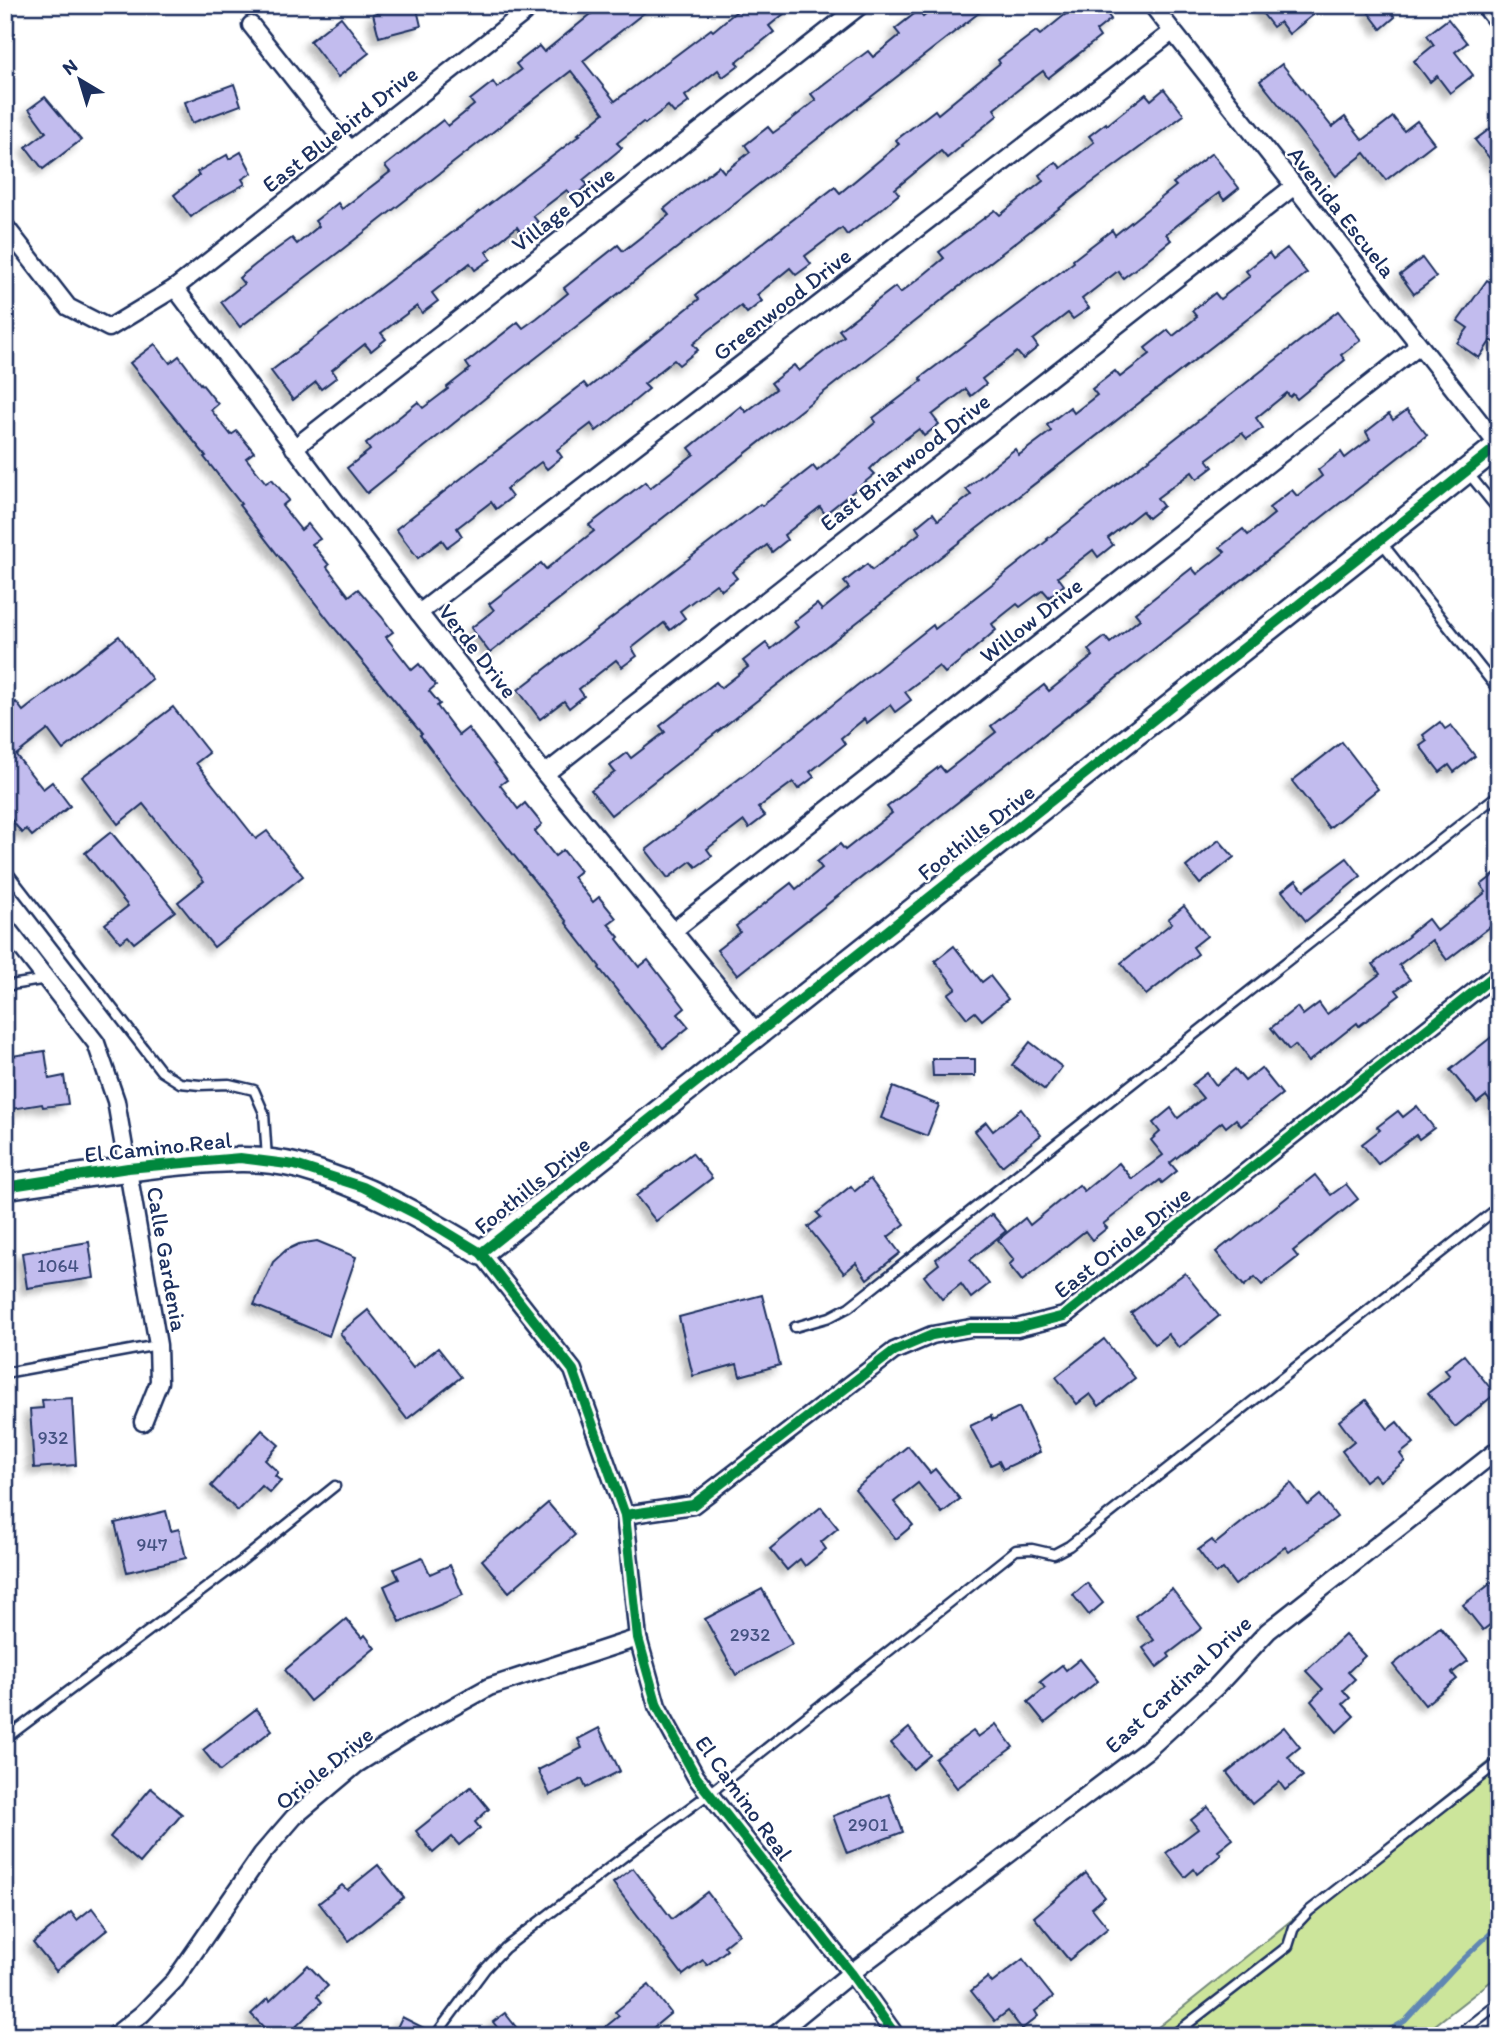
<svg xmlns="http://www.w3.org/2000/svg" width="1504" height="2041" viewBox="0 0 1504 2041" font-family="Itim,sans-serif">
<style>
.green{fill:#cce59b;stroke:#748a7c;stroke-width:2}
.lines{fill:none;stroke-linecap:round;stroke-linejoin:round}
.stream{stroke:#6087b3;stroke-width:5}
.building{fill:#c2bcee;stroke:#1b2f5e;stroke-width:2;filter:url(#shadow)}
.lane-casing{stroke:#1b2f5e;stroke-width:13}
.street-casing{stroke:#1b2f5e;stroke-width:21}
.secondary-casing{stroke:#1b2f5e;stroke-width:28}
.lane{stroke:#fff;stroke-width:8}
.street{stroke:#fff;stroke-width:16}
.secondary{stroke:#fff;stroke-width:23}
.cycleway-casing{stroke:#fff;stroke-width:15}
.cycleway{stroke:#00873e;stroke-width:10}
.labels{text-anchor:middle;dominant-baseline:central;stroke-width:5;stroke-linejoin:round;paint-order:stroke}
.number-label{font-size:19px;fill:#455282}
.street-label{font-size:23px;fill:#1b2f5e;stroke:#fff}
</style>
<defs>
<filter id="shadow"><feDropShadow dx="-6" dy="6" stdDeviation="3.5" flood-color="#0004"/></filter>
</defs>
<rect width="100%" height="100%" fill="#fff"/>
<filter id="ink" filterUnits="userSpaceOnUse"><feTurbulence type="fractalNoise" baseFrequency=".0143" numOctaves="2"/><feDisplacementMap in="SourceGraphic" scale="14" xChannelSelector="R" yChannelSelector="G"/><feConvolveMatrix kernelMatrix="1 2 1 2 8 2 1 2 1" color-interpolation-filters="sRGB"/></filter>
<g filter="url(#ink)">
<polygon class="green" points="1499,1754 1499,1975 1421,2036 1147,2036"/>
<g class="lines">
<polyline class="stream" points="1379,2036 1405,2021 1455,1967 1499,1925"/>
</g>
<g class="building">
<polygon points="407,5 416,5 421,26 379,37 373,14"/>
<polygon points="584,5 654,5 583,61 615,101 711,29 713,31 744,5 795,5 769,26 774,32 736,62 739,65 723,77 718,70 685,96 689,102 674,113 668,106 645,124 643,122 617,143 622,148 583,180 588,185 572,197 567,190 533,216 538,222 522,234 517,227 486,252 491,259 475,270 470,263 432,293 438,301 422,313 417,306 381,333 386,339 371,351 365,344 332,370 337,377 321,389 316,382 293,400 271,371 580,135 578,134 604,113 571,71 339,252 240,327 221,302 244,284 239,278 256,264 292,238 297,244 319,226 315,221 338,203 342,209 390,172 385,166 443,120 448,126 474,105 470,100 493,82 497,88 521,70 516,64 539,46 544,52 591,14"/>
<polygon points="938,5 989,5 519,371 367,493 347,468 370,450 366,444 418,402 423,408 448,389 447,387 470,369 466,363 518,322 523,328 537,318 568,293 564,288 618,245 623,251 669,215 664,209 681,195 719,166 724,172 750,152 745,145 768,127 773,133 787,123 816,100 811,94 829,80 868,51 873,57 900,35 895,29 918,11 923,17"/>
<polygon points="1077,5 1100,5 1111,19 1096,31 1100,37 1048,78 1043,71 1019,89 994,109 998,115 961,145 962,146 947,158 941,151 895,189 899,194 879,211 847,235 842,228 805,256 811,264 796,275 790,268 757,295 762,301 747,313 741,306 708,331 693,344 698,350 679,365 674,360 644,384 649,389 611,420 596,431 591,424 557,450 562,457 547,469 541,462 506,489 512,497 496,509 491,502 457,528 462,536 447,547 442,540 418,558 396,529 584,383 588,388 699,299 696,295 835,187 840,193 899,144 896,140 935,110 938,114 1000,63 998,60 1036,31 1040,35"/>
<polygon points="1256,5 1305,5 1313,15 1289,34 1280,22 1273,27"/>
<polygon points="1376,5 1386,5 1395,17 1381,29 1368,12"/>
<polygon points="341,17 369,53 338,77 310,41"/>
<polygon points="1448,19 1467,43 1455,52 1473,75 1450,93 1437,76 1430,82 1414,61 1434,45 1427,35"/>
<polygon points="1282,64 1332,127 1345,117 1363,140 1393,117 1404,131 1417,121 1434,143 1386,180 1365,153 1336,176 1260,81"/>
<polygon points="234,84 241,105 192,123 185,102"/>
<polygon points="1164,89 1184,115 1089,185 490,653 471,628 494,610 489,604 541,563 546,569 594,531 589,525 645,482 650,488 694,454 689,448 741,406 746,412 776,389 771,383 794,365 799,371 844,336 839,330 895,287 900,293 921,277 944,258 939,252 956,239 995,210 1000,215 1043,181 1039,175 1056,162 1061,168 1094,142 1089,136 1106,123 1107,125 1146,94 1151,100"/>
<polygon points="45,97 81,140 43,169 26,147 46,132 29,109"/>
<polygon points="1499,122 1499,170 1475,140"/>
<polygon points="241,152 252,173 242,179 245,184 202,208 191,217 174,195 199,175 197,172 227,155 229,159"/>
<polygon points="1212,153 1239,188 1224,200 1219,193 1195,211 1166,234 1171,240 1139,266 1123,278 1118,271 1082,299 1089,308 1073,319 1068,313 1033,340 1038,347 1023,359 1017,352 982,379 986,384 971,396 966,389 932,415 939,424 924,436 919,429 884,455 870,469 875,474 825,514 820,507 784,535 787,540 772,552 767,545 732,572 737,578 722,590 716,584 680,611 685,618 670,630 664,623 632,648 637,656 622,667 616,660 579,689 584,696 569,708 564,701 540,719 518,690 760,504 762,506 813,466 817,471 876,422 873,418 922,381 920,378 1074,262 1073,260 1112,230 1115,235 1176,186 1173,183"/>
<polygon points="1287,248 1307,273 966,537 611,815 591,790 615,772 610,766 627,753 631,758 665,732 660,726 716,682 721,688 748,667 743,661 766,643 771,649 798,627 794,622 817,604 822,610 849,588 844,582 867,564 872,570 920,533 916,527 933,513 938,520 971,495 966,489 992,467 1015,449 1019,455 1051,431 1047,425 1070,407 1074,413 1097,395 1092,389 1115,371 1120,377 1150,354 1145,348 1168,330 1173,336 1197,317 1192,311 1215,293 1220,299 1250,276 1246,271 1269,253 1273,259"/>
<polygon points="1422,258 1436,277 1414,294 1400,275"/>
<polygon points="1487,280 1499,288 1499,345 1491,340 1479,358 1457,343 1468,328 1458,321"/>
<polygon points="1338,311 1361,340 1341,355 1345,360 1297,399 1293,394 1290,397 1287,393 1256,418 1263,428 1247,439 1242,433 1207,459 1213,467 1197,479 1192,472 1157,498 1163,506 1148,518 1142,511 1108,538 1113,545 1098,557 1093,550 1058,577 1064,585 1049,597 1043,590 1020,607 1017,604 992,624 996,630 960,661 945,673 939,666 905,692 911,700 895,712 890,705 867,723 864,719 841,738 845,744 810,772 814,777 798,789 793,782 758,808 765,816 749,828 744,821 707,849 712,856 696,867 691,861 668,878 646,850 748,772 933,625 935,629 1048,540 1047,539"/>
<polygon points="155,344 170,363 179,356 200,384 201,383 218,404 211,410 231,435 237,431 254,452 246,458 266,483 272,479 289,500 282,506 301,530 308,524 320,539 312,544 329,565 327,567 349,596 358,589 382,617 393,632 386,637 412,670 419,664 436,685 429,691 440,704 437,706 459,735 468,728 507,780 500,785 518,809 525,803 542,824 535,831 555,856 563,850 580,871 573,877 593,902 599,897 616,918 608,924 619,937 617,939 639,967 648,960 685,1008 678,1014 689,1027 663,1048 599,968 600,967 566,923 567,922 457,784 420,735 422,734 337,631 239,505 241,504 204,457 206,456 130,363"/>
<polygon points="1407,410 1427,435 737,975 717,950 740,932 736,926 791,883 796,889 822,868 817,862 840,844 845,850 892,813 887,807 940,766 945,772 996,732 991,726 1044,685 1049,691 1093,656 1088,650 1105,637 1110,643 1140,619 1135,613 1169,586 1192,568 1197,574 1225,552 1220,547 1243,529 1248,535 1274,514 1269,508 1292,490 1297,496 1322,476 1318,470 1341,452 1345,458 1370,439 1366,432 1389,414 1393,420"/>
<polygon points="119,636 152,679 63,750 48,730 16,755 43,789 52,782 70,806 32,836 26,829 22,833 5,812 5,711 16,702 23,711"/>
<polygon points="173,707 209,753 196,763 256,839 267,831 303,876 214,947 178,902 204,881 143,804 118,824 82,777"/>
<polygon points="1440,722 1445,729 1451,725 1475,756 1454,772 1449,765 1440,772 1420,746 1427,741 1423,735"/>
<polygon points="1342,742 1378,789 1329,828 1292,781"/>
<polygon points="111,832 175,911 134,943 128,936 120,942 105,924 128,906 85,853"/>
<polygon points="1219,840 1234,857 1200,884 1186,867"/>
<polygon points="1347,858 1361,876 1306,921 1282,891 1296,880 1304,890"/>
<polygon points="1499,871 1499,920 1447,960 1432,940 1399,965 1410,980 1396,990 1400,995 1359,1026 1357,1023 1308,1062 1295,1045 1289,1050 1271,1028 1297,1007 1303,1015 1319,1003 1327,1014 1380,974 1373,964 1409,936 1408,935 1428,919 1437,931 1486,892 1481,885"/>
<polygon points="1184,906 1207,936 1193,947 1198,954 1146,995 1121,963 1172,923 1168,919"/>
<polygon points="954,946 982,982 990,976 1008,999 982,1020 975,1012 967,1018 948,994 956,988 935,961"/>
<polygon points="1499,1031 1499,1112 1486,1096 1477,1103 1450,1070"/>
<polygon points="1030,1042 1062,1067 1045,1090 1012,1065"/>
<polygon points="45,1051 49,1079 64,1076 68,1104 43,1107 42,1104 5,1110 5,1057"/>
<polygon points="932,1059 975,1059 975,1076 933,1076"/>
<polygon points="1261,1068 1282,1094 1241,1126 1236,1119 1226,1127 1222,1122 1170,1163 1177,1171 1162,1183 1160,1180 1103,1224 1107,1228 1092,1240 1085,1231 1022,1281 1009,1265 1014,1260 998,1240 1025,1218 1030,1225 1079,1185 1084,1191 1119,1163 1132,1179 1163,1155 1151,1140 1160,1132 1153,1123 1171,1108 1178,1118 1203,1098 1192,1085 1207,1073 1216,1085 1235,1069 1245,1081"/>
<polygon points="893,1087 939,1105 927,1136 881,1118"/>
<polygon points="1417,1106 1434,1128 1419,1139 1416,1135 1378,1164 1362,1144 1380,1130 1377,1127 1398,1111 1403,1117"/>
<polygon points="1021,1109 1041,1135 1002,1166 975,1131 986,1122 993,1131"/>
<polygon points="692,1153 712,1178 656,1221 636,1196"/>
<polygon points="1315,1175 1331,1195 1346,1184 1358,1199 1293,1251 1298,1257 1262,1285 1255,1277 1244,1286 1216,1252 1231,1240 1232,1241"/>
<polygon points="870,1179 905,1224 888,1237 900,1253 867,1279 856,1263 844,1273 808,1227 821,1217 817,1213 851,1186 855,1191"/>
<polygon points="992,1214 1006,1231 970,1260 989,1284 971,1298 961,1284 942,1299 924,1276 939,1264 936,1259"/>
<polygon points="317,1241 356,1257 329,1336 254,1305 273,1262 286,1250 299,1244"/>
<polygon points="89,1242 94,1278 27,1288 22,1253"/>
<polygon points="1185,1273 1219,1316 1179,1348 1168,1334 1155,1344 1131,1313"/>
<polygon points="762,1295 780,1365 740,1376 737,1364 693,1376 679,1317"/>
<polygon points="368,1310 413,1368 438,1348 461,1377 407,1419 340,1333"/>
<polygon points="1104,1339 1135,1378 1099,1406 1090,1394 1077,1404 1056,1377"/>
<polygon points="1464,1355 1495,1394 1455,1427 1428,1393 1450,1376 1445,1370"/>
<polygon points="72,1398 76,1465 34,1468 30,1409 43,1408 42,1400"/>
<polygon points="1366,1400 1388,1429 1397,1422 1414,1443 1400,1454 1405,1461 1380,1481 1374,1474 1365,1481 1342,1451 1354,1441 1339,1421"/>
<polygon points="1019,1407 1040,1452 1003,1469 999,1461 991,1465 970,1426 991,1416 992,1420"/>
<polygon points="262,1430 279,1445 265,1460 278,1472 275,1476 281,1481 270,1493 262,1486 238,1511 211,1486"/>
<polygon points="908,1446 930,1473 935,1469 960,1499 942,1513 918,1483 894,1502 913,1525 896,1539 855,1489"/>
<polygon points="1291,1483 1308,1505 1320,1495 1337,1517 1289,1552 1285,1547 1235,1585 1223,1569 1216,1574 1198,1550 1212,1540 1215,1544"/>
<polygon points="548,1503 575,1535 509,1592 482,1560"/>
<polygon points="821,1507 838,1528 821,1542 826,1549 805,1566 800,1559 787,1570 770,1549"/>
<polygon points="166,1511 171,1531 179,1529 186,1558 127,1572 115,1523"/>
<polygon points="422,1557 430,1574 450,1565 463,1595 400,1622 384,1586 399,1579 394,1569"/>
<polygon points="1499,1577 1499,1618 1483,1630 1463,1605"/>
<polygon points="1087,1583 1103,1603 1089,1615 1073,1595"/>
<polygon points="762,1589 792,1644 736,1675 705,1619"/>
<polygon points="1172,1589 1202,1628 1168,1654 1170,1657 1157,1667 1143,1648 1154,1640 1135,1616"/>
<polygon points="346,1619 362,1638 365,1635 375,1648 310,1701 285,1670"/>
<polygon points="1440,1627 1468,1661 1452,1673 1457,1679 1425,1705 1393,1665"/>
<polygon points="1345,1635 1365,1656 1348,1672 1355,1679 1343,1690 1350,1698 1343,1704 1354,1716 1337,1732 1311,1701 1323,1689 1306,1671"/>
<polygon points="1080,1659 1098,1681 1045,1723 1028,1702 1045,1688 1040,1682 1062,1665 1066,1670"/>
<polygon points="256,1709 272,1730 220,1771 203,1750"/>
<polygon points="996,1724 1013,1747 957,1788 935,1759 973,1731 978,1737"/>
<polygon points="1284,1727 1300,1747 1288,1757 1303,1776 1285,1790 1279,1782 1252,1804 1227,1773"/>
<polygon points="599,1728 620,1771 586,1788 582,1779 550,1795 538,1770 582,1748 578,1739"/>
<polygon points="909,1728 930,1755 913,1769 891,1743"/>
<polygon points="471,1787 489,1809 475,1822 480,1828 459,1845 452,1837 433,1853 416,1831"/>
<polygon points="151,1788 182,1814 140,1863 110,1837"/>
<polygon points="889,1794 903,1832 847,1853 833,1816"/>
<polygon points="1208,1807 1233,1839 1218,1851 1221,1855 1197,1874 1194,1869 1185,1877 1166,1853 1198,1829 1191,1820"/>
<polygon points="378,1865 404,1897 349,1941 319,1903 342,1885 347,1890"/>
<polygon points="633,1868 672,1919 707,1892 739,1934 724,1946 727,1950 707,1965 703,1960 683,1975 613,1883"/>
<polygon points="1086,1873 1105,1897 1092,1908 1108,1928 1069,1960 1034,1917"/>
<polygon points="92,1908 108,1929 56,1971 33,1943 71,1912 77,1920"/>
<polygon points="1023,1959 1053,1997 1035,2011 1038,2016 1022,2029 1008,2011 995,2021 971,1991 988,1977 992,1983"/>
<polygon points="308,1965 328,1986 317,1996 322,2002 286,2036 272,2036 251,2014 268,1998 270,2001"/>
<polygon points="649,1985 671,2013 643,2036 594,2036 619,2016 615,2012"/>
<polygon points="505,2013 523,2036 504,2036 493,2022"/>
<polygon points="402,2017 430,2031 429,2036 393,2036"/>
</g>
<g class="lines">
<defs>
<g id="lane">
<polyline points="1468,473 1499,511"/>
<polyline points="1382,543 1499,691"/>
<polyline points="5,869 161,1071 180,1083 200,1085 229,1084 254,1090 264,1113 267,1159"/>
<polyline points="5,986 47,979"/>
<polyline points="795,1327 830,1317 849,1307 1499,794"/>
<polyline points="5,1373 158,1345"/>
<polyline points="5,1739 239,1563 335,1486"/>
<polyline points="435,2036 485,1969 505,1948 635,1848 710,1793 1016,1550 1032,1549 1054,1554 1069,1546 1499,1207"/>
<polyline points="1172,2036 1288,1946 1294,1927 1309,1911 1499,1762"/>
<polyline points="1457,2036 1499,2003"/>
</g>
<g id="street">
<polyline points="1152,5 1498,445"/>
<polyline points="1484,5 1499,24"/>
<polyline points="251,25 350,150"/>
<polyline points="5,226 68,307 109,328 175,288 534,5"/>
<polyline points="175,288 419,613 545,774 756,1033"/>
<polyline points="294,448 861,5"/>
<polyline points="419,613 1172,32"/>
<polyline points="545,774 1293,187"/>
<polyline points="5,926 96,1043 116,1101 158,1345 159,1382 143,1422"/>
<polyline points="673,931 1418,346"/>
<polyline points="481,1253 573,1370 625,1515 638,1638 657,1706 696,1777 851,1973 896,2036"/>
<polyline points="625,1515 693,1505 894,1351 932,1335 971,1328 1017,1328 1064,1316 1499,972"/>
<polyline points="114,2036 142,2014 175,1980 262,1854 294,1817 357,1764 413,1729 489,1687 638,1638"/>
<polyline points="774,2036 851,1973 1147,1750 1217,1686 1268,1631 1499,1449"/>
</g>
<path id="secondary" d="M5,1187c59,-9 117,-18 175,-24 39,-3 79,-7 117,3 69,19 123,50 184,87l899,-713 119,-95"/>
</defs>
<use href="#lane" class="lane-casing"/>
<use href="#street" class="street-casing"/>
<use href="#secondary" class="secondary-casing"/>
<use href="#lane" class="lane"/>
<use href="#street" class="street"/>
<use href="#secondary" class="secondary"/>
<defs>
<g id="cycleway">
<polyline points="5,1187 128,1168 240,1158 295,1165 363,1187 420,1216 481,1253 573,1370 625,1515 638,1638 657,1706 696,1777 851,1973 896,2036"/>
<polyline points="481,1253 1380,540 1499,445"/>
<polyline points="625,1515 693,1505 894,1351 932,1335 971,1328 1017,1328 1064,1316 1499,972"/>
</g>
</defs>
<use href="#cycleway" class="cycleway-casing"/>
<use href="#cycleway" class="cycleway"/>
</g>
</g>
<g class="labels">
<g class="number-label">
<text x="58" y="1265">1064</text>
<text x="53" y="1437">932</text>
<text x="152" y="1544">947</text>
<text x="750" y="1634">2932</text>
<text x="868" y="1824">2901</text>
</g>
<g class="street-label">
<text transform="translate(340 129) rotate(-38)">East Bluebird Drive</text>
<text transform="translate(563 209) rotate(-38)">Village Drive</text>
<text transform="translate(1342 212) rotate(52)">Avenida Escuela</text>
<text transform="translate(782 304) rotate(-38)">Greenwood Drive</text>
<text transform="translate(905 462) rotate(-38)">East Briarwood Drive</text>
<text transform="translate(1031 620) rotate(-38)">Willow Drive</text>
<text transform="translate(478 651) rotate(52)">Verde Drive</text>
<text transform="translate(976 832) rotate(-38)">Foothills Drive</text>
<text transform="translate(158 1147) rotate(-6)">El Camino Real</text>
<text transform="translate(532 1185) rotate(-39)">Foothills Drive</text>
<text transform="translate(1122 1242) rotate(-38)">East Oriole Drive</text>
<text transform="translate(167 1259) rotate(80)">Calle Gardenia</text>
<text transform="translate(1178 1684) rotate(-43)">East Cardinal Drive</text>
<text transform="translate(324 1768) rotate(-39)">Oriole Drive</text>
<text transform="translate(744 1798) rotate(54)">El Camino Real</text>
</g>
</g>
<rect width="1504" height="2041" fill="none" stroke="#fff" stroke-width="28"/>
<rect x="14" y="14" width="1476" height="2013" fill="none" stroke="#1b2f5e" stroke-width="2.5" filter="url(#ink)"/>
<g transform="translate(80 80) rotate(322)" stroke="#ffffff" stroke-width="5" paint-order="stroke">
<path d="M0-5L12 26L0 18L-12 26Z" fill="#1b2f5e"/>
<text y="-10" font-size="19" font-weight="bold" text-anchor="middle" fill="#1b2f5e">N</text>
</g>
</svg>
